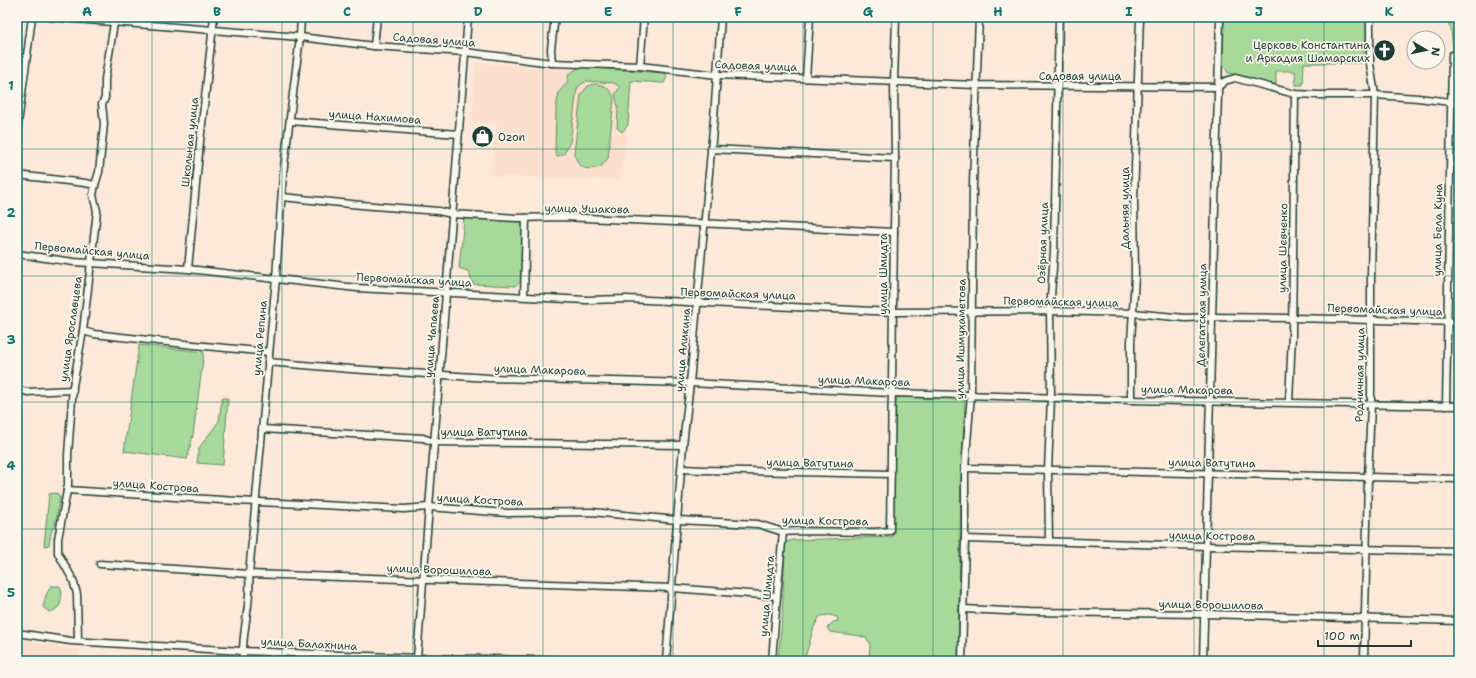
<svg xmlns="http://www.w3.org/2000/svg" width="1476" height="678" viewBox="0 0 1476 678" font-family="'Shantell Sans',sans-serif">
<style>
.built{fill:#fddfcd}
.green{fill:#a7d99a;stroke:#638b67}
.lines{fill:none;stroke-linecap:round;stroke-linejoin:round}
.minor-casing{stroke:#1f3d34;stroke-width:9}
.minor{stroke:#fbf7ec;stroke-width:6}
.grid{fill:none;stroke:#0f766e;stroke-width:1;stroke-opacity:0.55}
.labels{text-anchor:middle;dominant-baseline:central;stroke-width:3.5;stroke-linejoin:round;paint-order:stroke}
.street-label{font-size:11px;fill:#1f3d34;stroke:#fbf7ec}
.poi-label{font-size:11px;fill:#1f3d34;stroke:#fbf7ec;text-anchor:end}
.neatline{fill:none;stroke:#0f766e;stroke-width:1.5}
.grid-label{font-size:13px;text-anchor:middle;font-weight:bold;fill:#0f766e}
</style>
<rect width="100%" height="100%" fill="#fce9da"/>
<filter id="ink" filterUnits="userSpaceOnUse"><feTurbulence type="fractalNoise" baseFrequency=".025" numOctaves="2"/><feDisplacementMap in="SourceGraphic" scale="8" xChannelSelector="R" yChannelSelector="G"/><feConvolveMatrix kernelMatrix="1 2 1 2 8 2 1 2 1" color-interpolation-filters="sRGB"/></filter>
<g filter="url(#ink)">
<g class="built">
<polygon points="476,63 627,73 631,81 626,142 619,180 490,176 497,123 472,121"/>
<polygon points="17,639 79,650 77,661 17,661"/>
</g>
<g class="green">
<polygon points="1224,17 1366,17 1368,24 1368,34 1363,46 1365,63 1304,63 1303,85 1296,85 1295,71 1276,71 1276,86 1240,75 1228,73 1223,64"/>
<polygon points="1446,17 1459,17 1459,51 1453,51 1451,29"/>
<polygon points="580,67 665,73 667,77 664,83 631,81 628,125 622,132 617,128 618,108 615,94 620,87 614,83 587,81 580,85 577,89 570,142 564,154 557,156 555,152 556,107 559,92 567,83 569,74"/>
<path d="M593,84c11,0 17,4 21,14l-6,60 -7,9 -11,2 -6,-1 -5,-3 -5,-11 7,-60 7,-8z"/>
<polygon points="464,218 524,222 522,280 515,286 473,284 468,271 459,268"/>
<polygon points="139,345 204,352 193,435 187,459 124,451"/>
<polygon points="898,397 965,399 961,483 958,661 869,661 870,643 866,638 860,636 830,632 827,628 833,622 838,621 837,617 830,615 820,616 814,627 804,661 778,661 782,620 785,543 792,540 892,537 895,403"/>
<polygon points="222,398 228,398 223,465 197,463 199,448 219,421"/>
<polygon points="57,493 60,498 55,525 51,533 49,545 44,546 49,494"/>
<polygon points="51,586 60,586 62,592 60,605 55,610 49,612 43,607 46,595"/>
<polygon points="250,656 344,661 250,661"/>
</g>
<g class="lines">
<defs>
<g id="minor">
<polyline points="50,17 300,37 374,46 465,52 552,63 640,66 717,75 976,85 1218,87 1225,81 1235,78 1295,94 1319,95 1375,95 1418,98 1459,103"/>
<polyline points="374,46 377,17"/>
<polyline points="552,63 551,49 555,17"/>
<polyline points="640,66 644,17"/>
<polyline points="806,78 810,17"/>
<polyline points="290,121 458,134"/>
<polyline points="17,131 32,17"/>
<polyline points="711,149 895,158"/>
<polyline points="17,175 85,183 95,185"/>
<polyline points="282,197 361,205 438,211 452,214 517,218 563,217 894,232"/>
<polyline points="17,254 74,262 188,269 357,288 586,300 627,299 893,312 1050,311 1133,313 1185,318 1212,317 1292,318 1459,322"/>
<polyline points="188,269 200,142 214,17"/>
<polyline points="524,296 526,218"/>
<polyline points="83,331 94,334 194,345 269,352"/>
<polyline points="268,362 350,369 489,378 690,383 892,393 1131,400 1459,406"/>
<polyline points="17,389 27,392 73,390"/>
<polyline points="1131,400 1131,342 1135,277 1134,199 1140,17"/>
<polyline points="1289,402 1292,335 1295,94"/>
<polyline points="1446,406 1452,55"/>
<polyline points="262,429 423,438 434,442 683,445"/>
<polyline points="965,468 1459,479"/>
<polyline points="681,469 704,470 891,474"/>
<polyline points="67,490 237,501 404,509 429,507 507,513 592,512 677,520 758,524 783,532 800,531 873,532 890,531 895,158 894,82 896,17"/>
<polyline points="965,539 1206,546 1459,551"/>
<polyline points="1049,541 1048,470 1051,397 1050,311 1054,252 1059,17"/>
<polyline points="100,564 249,574 672,588 777,596"/>
<polyline points="963,609 1028,612 1204,614 1459,621"/>
<polyline points="17,633 71,641 242,651 417,658 601,661"/>
<polyline points="78,641 77,594 73,580 58,553 58,539 68,485 68,455 73,386 83,331 97,211 93,195 95,185 99,172 104,124 102,104 105,98 105,79 115,17"/>
<polyline points="417,658 468,17"/>
<path d="M243,661c-2,-29 9,-57 6,-87l27,-296 7,-104 17,-137 1,-20"/>
<polyline points="645,661 666,661"/>
<polyline points="666,661 683,445 690,383 714,118 721,17"/>
<polyline points="772,661 777,596 783,532"/>
<polyline points="962,661 965,539 965,468 971,394 973,184 979,17"/>
<polyline points="1203,661 1220,17"/>
<polyline points="1364,661 1368,477 1371,405 1371,276 1375,95 1370,64 1370,17"/>
</g>
</defs>
<use href="#minor" class="minor-casing"/>
<use href="#minor" class="minor"/>
</g>
</g>
<path class="grid" d="M152,17v644M282,17v644M413,17v644M543,17v644M673,17v644M803,17v644M933,17v644M1063,17v644M1194,17v644M1324,17v644M17,149h1442M17,276h1442M17,402h1442M17,529h1442"/>
<defs>
<symbol id="church-disc" viewBox="-11 -11 22 22"><circle r="9.5" fill="#1f3d34" stroke="#fbf7ec"/><path d="M-1.2-6h2.4v3.5h3.3v2.4h-3.3V6h-2.4V-.1h-3.3v-2.4h3.3Z" fill="#fff"/></symbol>
<symbol id="shop-disc" viewBox="-11 -11 22 22"><circle r="9.5" fill="#1f3d34" stroke="#fbf7ec"/><path d="M-5-2.5h2.3a2.7 3.5 0 0 1 5.4 0H5L5.5 6h-11ZM-1.5-2.5h3a1.5 2.3 0 0 0-3 0Z" fill="#fff"/></symbol>
</defs>
<g fill-rule="evenodd">
<use href="#church-disc" x="1372" y="38" width="25" height="25"/>
<use href="#shop-disc" x="470" y="124" width="25" height="25"/>
</g>
<g class="labels">
<g class="street-label">
<text transform="translate(434 40) rotate(4)">Садовая улица</text>
<text transform="translate(756 66) rotate(2)">Садовая улица</text>
<text x="1080" y="76">Садовая улица</text>
<text transform="translate(375 117) rotate(4)">улица Нахимова</text>
<text transform="translate(190 142) rotate(-84)">Школьная улица</text>
<text transform="translate(1125 208) rotate(-90)">Дальняя улица</text>
<text transform="translate(587 209) rotate(1)">улица Ушакова</text>
<text transform="translate(1438 230) rotate(-89)">улица Бела Куна</text>
<text transform="translate(1043 243) rotate(-88)">Озёрная улица</text>
<text transform="translate(1283 248) rotate(-89)">улица Шевченко</text>
<text transform="translate(92 251) rotate(5)">Первомайская улица</text>
<text transform="translate(883 274) rotate(-90)">улица Шмидта</text>
<text transform="translate(414 280) rotate(3)">Первомайская улица</text>
<text transform="translate(738 294) rotate(2)">Первомайская улица</text>
<text transform="translate(1061 302) rotate(1)">Первомайская улица</text>
<text transform="translate(1385 310) rotate(2)">Первомайская улица</text>
<text transform="translate(1202 315) rotate(-89)">Делегатская улица</text>
<text transform="translate(71 329) rotate(-82)">улица Ярославцева</text>
<text transform="translate(432 337) rotate(-85)">улица Чапаева</text>
<text transform="translate(260 338) rotate(-85)">улица Репина</text>
<text transform="translate(961 339) rotate(-89)">улица Ишмухаметова</text>
<text transform="translate(683 350) rotate(-85)">улица Аликина</text>
<text transform="translate(540 370) rotate(2)">улица Макарова</text>
<text transform="translate(1360 375) rotate(-89)">Родничная улица</text>
<text transform="translate(864 381) rotate(2)">улица Макарова</text>
<text transform="translate(1187 390) rotate(1)">улица Макарова</text>
<text x="484" y="432">улица Ватутина</text>
<text transform="translate(810 463) rotate(1)">улица Ватутина</text>
<text transform="translate(1212 463) rotate(1)">улица Ватутина</text>
<text transform="translate(156 486) rotate(4)">улица Кострова</text>
<text transform="translate(480 500) rotate(3)">улица Кострова</text>
<text transform="translate(825 521) rotate(1)">улица Кострова</text>
<text transform="translate(1212 536) rotate(1)">улица Кострова</text>
<text transform="translate(439 570) rotate(2)">улица Ворошилова</text>
<text transform="translate(767 596) rotate(-85)">улица Шмидта</text>
<text transform="translate(1211 605) rotate(1)">улица Ворошилова</text>
<text transform="translate(309 644) rotate(3)">улица Балахнина</text>
</g>
<g class="poi-label">
<text x="1370" y="45">Церковь Константина<tspan x="1370" dy="13">и Аркадия Шамарских</tspan></text>
<text x="498" y="137" text-anchor="start">Ozon</text>
</g>
</g>
<rect width="1476" height="678" fill="none" stroke="#fbf7ec" stroke-width="44"/>
<g transform="translate(1426 50) rotate(99)"><circle r="19" fill="#fbf7ec" stroke="#a3ada2"/>
<path d="M0-3L7 15L0 10L-7 15Z" fill="#1f3d34"/>
<text y="-6" font-size="11" font-weight="bold" text-anchor="middle" fill="#1f3d34">N</text>
</g>
<path d="M1318 640v6h93v-6" fill="none" stroke="#1f3d34" stroke-width="2"/>
<text x="1324" y="640" font-size="12" fill="#1f3d34" stroke="#fbf7ec" stroke-width="3" paint-order="stroke">100 m</text>
<rect x="22" y="22" width="1432" height="634" class="neatline"/>
<g class="grid-label">
<text x="87" y="16">A</text>
<text x="217" y="16">B</text>
<text x="347" y="16">C</text>
<text x="478" y="16">D</text>
<text x="608" y="16">E</text>
<text x="738" y="16">F</text>
<text x="868" y="16">G</text>
<text x="998" y="16">H</text>
<text x="1129" y="16">I</text>
<text x="1259" y="16">J</text>
<text x="1389" y="16">K</text>
<text x="11" y="90">1</text>
<text x="11" y="217">2</text>
<text x="11" y="344">3</text>
<text x="11" y="470">4</text>
<text x="11" y="597">5</text>
</g>
</svg>
